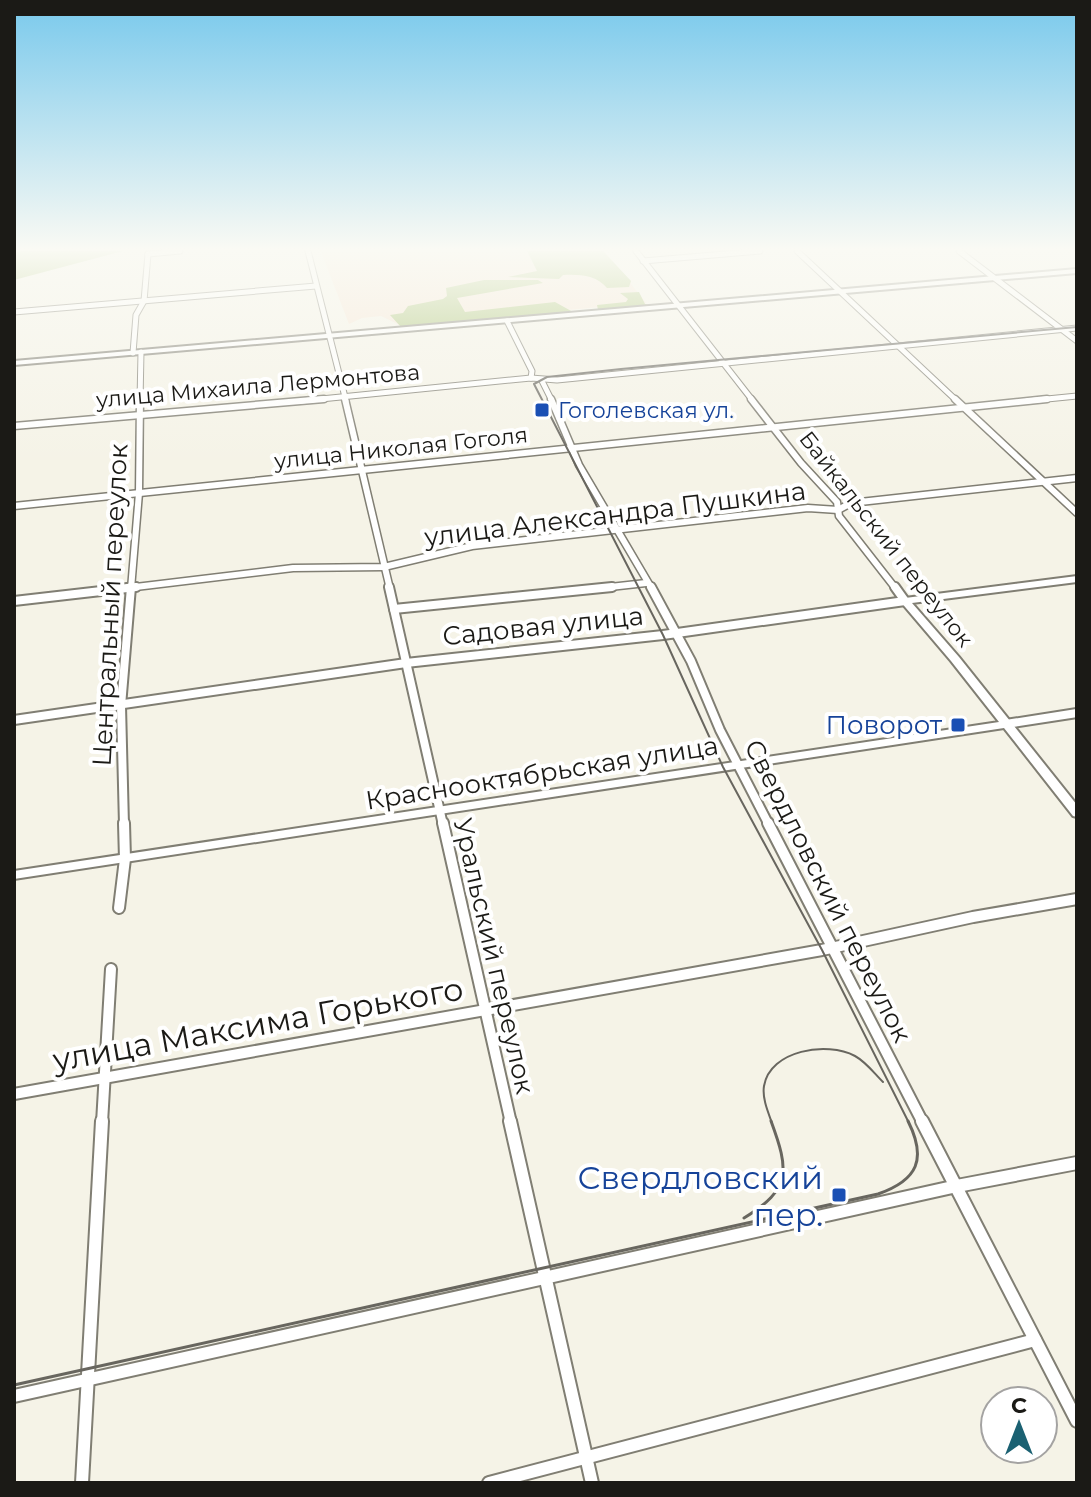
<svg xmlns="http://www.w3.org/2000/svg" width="1091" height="1497" viewBox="0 0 1091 1497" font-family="Montserrat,sans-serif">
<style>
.industrial{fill:#f7e5d4}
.forest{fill:#a8c273}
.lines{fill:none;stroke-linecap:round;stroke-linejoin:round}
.minor-far4-casing{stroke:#807e73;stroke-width:7}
.minor-far3-casing{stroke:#807e73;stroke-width:9}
.minor-far2-casing{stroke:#807e73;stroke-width:12}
.minor-far1-casing{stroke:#807e73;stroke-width:14}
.minor-casing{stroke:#807e73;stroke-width:16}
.tertiary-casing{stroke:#807e73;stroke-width:4}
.secondary-casing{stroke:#807e73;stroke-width:4}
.minor-far4{stroke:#fff;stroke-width:5}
.minor-far3{stroke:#fff;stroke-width:6}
.minor-far2{stroke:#fff;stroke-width:8}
.minor-far1{stroke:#fff;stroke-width:10}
.minor{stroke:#fff;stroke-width:12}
.tertiary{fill:#fff;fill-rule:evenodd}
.secondary{fill:#fff;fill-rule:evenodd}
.tram-far1{stroke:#68665f;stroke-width:2}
.tram{stroke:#68665f;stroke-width:3}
.transit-dot{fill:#1a4fb4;stroke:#fff;stroke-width:3}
.labels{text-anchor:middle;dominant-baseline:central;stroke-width:8;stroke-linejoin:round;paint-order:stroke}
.far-street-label{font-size:22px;fill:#1b1a16;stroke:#fff}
.far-transit-label{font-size:22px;fill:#164399;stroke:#fff;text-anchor:start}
.street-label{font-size:26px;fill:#1b1a16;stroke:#fff}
.transit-label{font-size:26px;fill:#164399;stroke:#fff;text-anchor:end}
.near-street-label{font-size:32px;fill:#1b1a16;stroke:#fff}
.near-transit-label{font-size:32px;fill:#164399;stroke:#fff;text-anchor:end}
</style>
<rect width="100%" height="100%" fill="#f5f3e7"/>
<polygon class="industrial" points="605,251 646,303 400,325 381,316 362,318 349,324 321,252"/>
<g class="forest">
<polygon points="21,251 123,251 14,280 14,253"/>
<path d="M527,251h76l28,30 -2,6 -22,1c-10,-13 -29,-14 -44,-13l-4,4 -51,-2 29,-6z"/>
<polygon points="484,280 538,280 543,283 457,298 465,312 555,302 573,312 598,310 597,305 626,302 628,299 620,293 639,292 645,304 653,306 401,327 390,315 403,313 408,306 443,299 447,296 446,288"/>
</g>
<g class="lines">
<defs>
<g id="minor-far4">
<polyline points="308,251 346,401"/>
<polyline points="636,251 753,401"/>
<polyline points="797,251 957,401"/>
<polyline points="959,251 1077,341"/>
<polyline points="148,254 180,251"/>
<polyline points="643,261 760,251"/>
<polyline points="14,312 316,286"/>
<polyline points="507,321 532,371 531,378"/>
<polyline points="133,353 136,315 144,301 148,254"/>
<polyline points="542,381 552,401"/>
<polyline points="140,401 141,352"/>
<polyline points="301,401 531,378 557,380 1077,328"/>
<polyline points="1027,401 1077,396"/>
</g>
<g id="minor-far3">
<polyline points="345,399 390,589"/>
<polyline points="551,399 579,465 652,589"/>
<polyline points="751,399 801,463 837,502 839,516 896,589"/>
<polyline points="955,399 1077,513"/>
<polyline points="14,426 324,399"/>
<polyline points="14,506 1047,399"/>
<polyline points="119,589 293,568 384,567 472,546 808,508 838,510 851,503 1077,478"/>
<polyline points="131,589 139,493 140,399"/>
<polyline points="592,589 646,583"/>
</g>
<g id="minor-far2">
<polyline points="389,587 443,825"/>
<polyline points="651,587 691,661 720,730 769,825"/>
<polyline points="14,601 136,587"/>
<polyline points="394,609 612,587"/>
<polyline points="14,720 406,663 663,635 905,601 895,587"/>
<polyline points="1006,724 1077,713"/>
<polyline points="124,825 121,706 131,587"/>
</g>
<g id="minor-far1">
<polyline points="443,823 511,1123"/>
<polyline points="768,823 923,1123"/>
<polyline points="119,908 125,859 124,823"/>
<polyline points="14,1094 822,950 973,917 1077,899"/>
<polyline points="102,1123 111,969"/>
</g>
<g id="minor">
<polyline points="510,1121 592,1483"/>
<polyline points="922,1121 1077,1421"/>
<polyline points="14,1396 957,1186 1077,1163"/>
<polyline points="82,1483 102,1121"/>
<polyline points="489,1483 1035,1340"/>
</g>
<polygon id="tertiary" points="1077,269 1077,273 14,365 14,361"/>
<polygon id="secondary" points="1077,576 1077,582 912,603 959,657 1077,805 1077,817 1073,816 1004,728 14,879 14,871 999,722 951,661 900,601 905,598"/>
</defs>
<use href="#minor-far4" class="minor-far4-casing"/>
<use href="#minor-far3" class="minor-far3-casing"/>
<use href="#minor-far2" class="minor-far2-casing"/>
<use href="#minor-far1" class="minor-far1-casing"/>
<use href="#minor" class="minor-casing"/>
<use href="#tertiary" class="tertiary-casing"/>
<use href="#secondary" class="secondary-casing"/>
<use href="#minor-far4" class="minor-far4"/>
<use href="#minor-far3" class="minor-far3"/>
<use href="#minor-far2" class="minor-far2"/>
<use href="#minor-far1" class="minor-far1"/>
<use href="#minor" class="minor"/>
<use href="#tertiary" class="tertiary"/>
<use href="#secondary" class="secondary"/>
<g class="tram-far1">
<path d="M772,1123c-4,-11 -10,-25 -8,-37 6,-36 63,-45 91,-30 11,6 19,17 28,26"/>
<polyline points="909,1123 822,950 723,767 663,635 534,384 547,377 621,369 1077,327"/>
</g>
<g class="tram">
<path d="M744,1218c48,-29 45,-48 27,-97"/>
<path d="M14,1385l864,-191c40,-14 49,-35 30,-73"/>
</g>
</g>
<linearGradient id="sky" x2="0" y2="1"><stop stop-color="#79c9ec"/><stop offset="0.54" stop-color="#fafaf4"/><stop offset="1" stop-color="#fafaf4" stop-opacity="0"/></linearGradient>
<rect width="1091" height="461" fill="url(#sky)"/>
<g class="transit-dot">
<rect x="534" y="402" width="16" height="16" rx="4"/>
<rect x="950" y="717" width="16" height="16" rx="4"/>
<rect x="831" y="1187" width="16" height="16" rx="4"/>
</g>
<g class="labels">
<g class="far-street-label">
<text transform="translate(258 386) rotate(-5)">улица Михаила Лермонтова</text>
<text transform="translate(401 448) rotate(-6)">улица Николая Гоголя</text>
<text transform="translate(886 539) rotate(52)">Байкальский переулок</text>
</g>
<g class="far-transit-label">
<text x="558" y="410">Гоголевская ул.</text>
</g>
<g class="street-label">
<text transform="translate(615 514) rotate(-7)">улица Александра Пушкина</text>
<text transform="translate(110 605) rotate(-87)">Центральный переулок</text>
<text transform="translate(543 626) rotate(-6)">Садовая улица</text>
<text transform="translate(542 773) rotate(-9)">Краснооктябрьская улица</text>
<text transform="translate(828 891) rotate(63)">Свердловский переулок</text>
<text transform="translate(494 956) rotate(77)">Уральский переулок</text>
</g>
<g class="transit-label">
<text x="942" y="725">Поворот</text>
</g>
<g class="near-street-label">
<text transform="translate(258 1024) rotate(-10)">улица Максима Горького</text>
</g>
<g class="near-transit-label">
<text x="823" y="1177">Свердловский<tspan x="823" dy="37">пер.</tspan></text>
</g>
</g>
<rect width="1091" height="1497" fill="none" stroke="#1b1a16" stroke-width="32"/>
<g transform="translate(1019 1425)"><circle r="38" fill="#ffffff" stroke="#a4a3a2" stroke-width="2"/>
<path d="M0-6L14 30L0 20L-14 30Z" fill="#1b6172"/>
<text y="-12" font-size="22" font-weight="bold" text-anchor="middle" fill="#1b1a16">С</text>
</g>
</svg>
